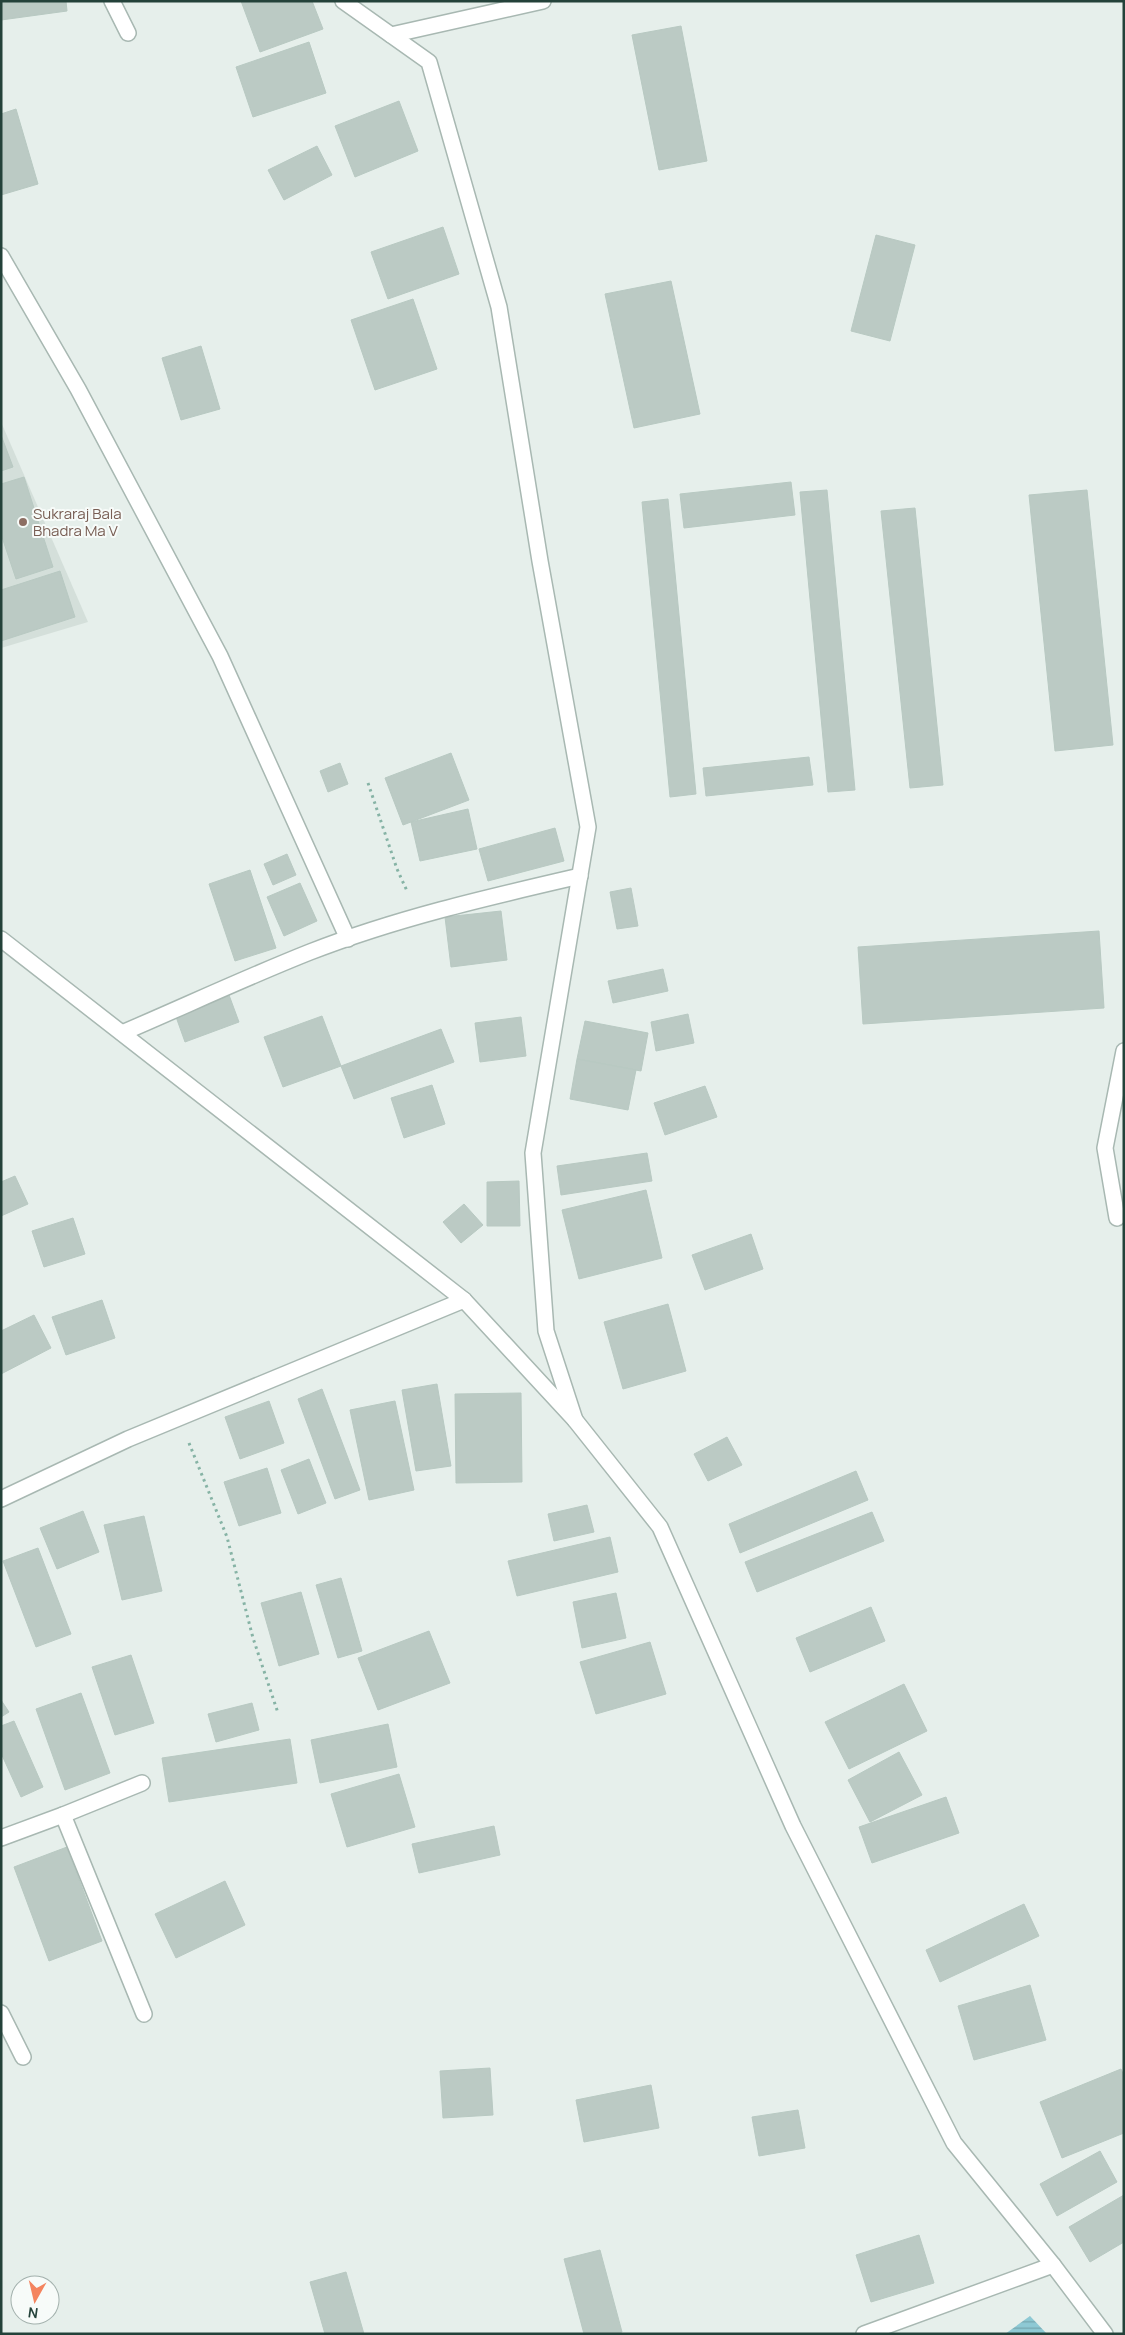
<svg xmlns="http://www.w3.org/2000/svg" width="1125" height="2335" viewBox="0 0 1125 2335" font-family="Manrope,sans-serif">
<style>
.built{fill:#d4dfda}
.water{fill:url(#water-rules)}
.building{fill:#bbcac4;stroke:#b8c9c2}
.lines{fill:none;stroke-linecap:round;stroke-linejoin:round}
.service-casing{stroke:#a8b8b2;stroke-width:18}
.minor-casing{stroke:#a8b8b2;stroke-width:18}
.tertiary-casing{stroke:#a8b8b2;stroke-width:18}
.path{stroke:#86b3a5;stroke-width:3;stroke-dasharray:2.5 4;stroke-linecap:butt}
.service{stroke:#fff;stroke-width:15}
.minor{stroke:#fff;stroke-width:15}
.tertiary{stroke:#fff;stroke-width:15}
.education-dot{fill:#8d6e63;stroke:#f7fbf9;stroke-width:2}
.labels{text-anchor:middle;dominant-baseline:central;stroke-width:4;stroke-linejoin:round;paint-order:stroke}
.education-label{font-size:15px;fill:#785e54;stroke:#f7fbf9;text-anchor:start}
</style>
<defs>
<pattern id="water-rules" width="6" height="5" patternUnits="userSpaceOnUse" patternTransform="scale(1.25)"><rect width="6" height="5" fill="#8ec9d4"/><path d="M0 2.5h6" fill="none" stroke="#74a5ad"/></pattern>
</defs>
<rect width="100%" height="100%" fill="#e6efeb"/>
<polygon class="built" points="1,422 88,622 1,648"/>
<polygon class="water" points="1030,2316 1047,2334 1005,2334"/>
<g class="building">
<polygon points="1,1 66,1 67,11 1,20"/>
<polygon points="241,1 312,1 323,29 260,52"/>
<polygon points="681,26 707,161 659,170 632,35"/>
<polygon points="309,42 326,93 253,117 236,67"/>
<polygon points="399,101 418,151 355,177 335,126"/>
<polygon points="16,109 38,184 1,195 1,114"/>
<polygon points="317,146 332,175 284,200 268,170"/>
<polygon points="443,227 459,274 388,299 371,252"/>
<polygon points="876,235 915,245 890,341 851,331"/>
<polygon points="671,281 700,414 634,428 605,294"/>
<polygon points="413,299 437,369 375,390 351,320"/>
<polygon points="201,346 220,409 181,420 162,358"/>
<polygon points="1,435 13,467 1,471"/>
<polygon points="24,477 53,567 16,579 1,534 1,484"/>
<polygon points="791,482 795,515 684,528 680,494"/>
<polygon points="827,490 855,790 828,792 800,492"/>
<polygon points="1087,490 1113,745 1055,751 1029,495"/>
<polygon points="668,499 696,794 670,797 642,502"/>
<polygon points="915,508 943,785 910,788 881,511"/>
<polygon points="60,571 75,617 1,641 1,590"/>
<polygon points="451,753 469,800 403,825 385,778"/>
<polygon points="809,757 813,785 706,796 703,768"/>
<polygon points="340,763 348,784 328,792 320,771"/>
<polygon points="468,809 477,849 420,861 411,822"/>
<polygon points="555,828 564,861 488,881 479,849"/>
<polygon points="287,854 296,875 273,885 264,864"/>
<polygon points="250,870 276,948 235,961 209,884"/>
<polygon points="300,883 317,921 284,936 267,897"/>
<polygon points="631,888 638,926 617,929 610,892"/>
<polygon points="501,911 507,960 451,967 445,917"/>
<polygon points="1099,931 1104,1008 863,1024 858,947"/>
<polygon points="663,969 668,991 613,1003 608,981"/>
<polygon points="229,995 239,1022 185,1042 175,1014"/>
<polygon points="688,1014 694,1043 656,1051 651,1022"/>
<polygon points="322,1016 341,1066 283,1087 264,1037"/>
<polygon points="521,1017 526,1056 480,1062 475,1023"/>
<polygon points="585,1021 648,1033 641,1071 577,1059"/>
<polygon points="441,1029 454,1062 354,1099 341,1066"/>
<polygon points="577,1059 636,1070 628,1110 570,1099"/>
<polygon points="432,1085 445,1124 404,1138 391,1098"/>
<polygon points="705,1086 717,1117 665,1135 654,1103"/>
<polygon points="647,1153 652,1181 561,1195 557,1166"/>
<polygon points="15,1176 28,1204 1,1216 1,1182"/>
<polygon points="519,1181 520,1226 487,1226 487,1182"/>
<polygon points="646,1190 662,1258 579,1279 562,1210"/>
<polygon points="464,1204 483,1225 461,1243 443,1222"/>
<polygon points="73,1218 85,1254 44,1267 32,1231"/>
<polygon points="751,1234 763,1269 705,1290 692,1255"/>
<polygon points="102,1300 115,1338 66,1355 52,1317"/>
<polygon points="668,1304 686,1371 623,1389 604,1322"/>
<polygon points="34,1315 51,1348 1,1374 1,1331"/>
<polygon points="437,1384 451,1466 416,1471 402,1390"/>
<polygon points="322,1389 360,1490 335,1499 298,1399"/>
<polygon points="521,1393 522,1482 456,1483 455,1394"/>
<polygon points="269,1401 284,1443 240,1459 225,1417"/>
<polygon points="395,1401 414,1490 369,1500 350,1410"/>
<polygon points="727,1437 742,1465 708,1481 694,1454"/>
<polygon points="309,1459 326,1503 298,1514 281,1470"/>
<polygon points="267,1468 281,1513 239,1526 224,1482"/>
<polygon points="856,1471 868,1500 740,1553 729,1524"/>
<polygon points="587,1505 594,1532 554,1541 548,1514"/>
<polygon points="83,1511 99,1552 57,1569 40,1528"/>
<polygon points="872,1512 884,1541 757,1592 745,1562"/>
<polygon points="144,1516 162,1591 122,1600 104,1525"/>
<polygon points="610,1537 618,1572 517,1596 508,1561"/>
<polygon points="38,1548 71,1634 36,1647 3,1561"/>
<polygon points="341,1578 362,1651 338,1658 316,1585"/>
<polygon points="301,1592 319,1654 279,1666 261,1603"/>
<polygon points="616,1593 626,1638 582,1648 573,1602"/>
<polygon points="871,1607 885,1641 810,1672 796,1638"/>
<polygon points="429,1631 450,1683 378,1710 358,1658"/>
<polygon points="650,1642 666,1694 596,1714 580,1662"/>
<polygon points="131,1655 154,1723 115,1735 92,1667"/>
<polygon points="904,1684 927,1731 849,1769 825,1722"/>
<polygon points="81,1693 110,1773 65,1790 36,1709"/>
<polygon points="1,1700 9,1712 1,1717"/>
<polygon points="252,1703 259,1730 216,1742 208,1714"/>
<polygon points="14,1721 43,1787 21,1797 1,1753 1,1726"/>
<polygon points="388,1724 397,1767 320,1783 311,1740"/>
<polygon points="290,1739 297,1783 169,1802 162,1758"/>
<polygon points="899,1752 922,1795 870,1822 848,1780"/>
<polygon points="399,1774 415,1827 347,1847 331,1794"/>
<polygon points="946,1797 959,1833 872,1863 859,1827"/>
<polygon points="494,1826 500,1855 419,1873 412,1844"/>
<polygon points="67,1847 102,1941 49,1961 14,1867"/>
<polygon points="225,1881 245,1925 176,1958 155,1914"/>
<polygon points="1024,1904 1039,1936 940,1982 926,1950"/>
<polygon points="1030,1985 1046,2040 974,2060 958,2006"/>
<polygon points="490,2068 493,2115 443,2118 440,2071"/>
<polygon points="1121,2069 1124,2076 1124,2133 1062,2158 1040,2102"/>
<polygon points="651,2085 659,2128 584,2142 576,2100"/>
<polygon points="798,2110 805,2148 759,2156 752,2117"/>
<polygon points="1100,2151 1117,2182 1057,2216 1040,2184"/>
<polygon points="1124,2195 1124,2242 1090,2262 1069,2227"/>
<polygon points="919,2235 934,2283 871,2302 856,2255"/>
<polygon points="600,2250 622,2332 616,2334 584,2334 564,2259"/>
<polygon points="346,2272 364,2334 325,2334 310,2282"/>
</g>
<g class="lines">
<defs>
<g id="service">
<polyline points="391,35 543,1"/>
<polyline points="1117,1218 1105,1148 1124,1051"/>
</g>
<g id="minor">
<polyline points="112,1 128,33"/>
<polyline points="343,1 429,62 499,307 540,561 588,827 533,1153 546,1331 575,1420"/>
<polyline points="1,256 78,389 220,656 348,939"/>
<path d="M122,1033c63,-27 125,-56 188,-81 87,-34 179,-55 270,-76"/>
<polyline points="1,1499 128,1439 464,1300"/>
<polyline points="142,1783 63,1815 144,2014"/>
<polyline points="1,1838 63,1815"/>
<polyline points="1,2013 23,2057"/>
<polyline points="864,2334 1053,2265"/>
</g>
<polyline id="tertiary" points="1,939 464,1300 575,1420 660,1527 793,1826 954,2143 1053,2265 1105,2334"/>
</defs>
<use href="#service" class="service-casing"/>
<use href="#minor" class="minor-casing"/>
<use href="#tertiary" class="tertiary-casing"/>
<g class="path">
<polyline points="368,783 397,869 407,891"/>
<polyline points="189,1443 227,1537 253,1638 278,1713"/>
</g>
<use href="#service" class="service"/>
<use href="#minor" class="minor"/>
<use href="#tertiary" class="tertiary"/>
</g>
<circle class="education-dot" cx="23" cy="522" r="5"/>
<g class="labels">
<g class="education-label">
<text x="33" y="513">Sukraraj Bala<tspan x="33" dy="17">Bhadra Ma V</tspan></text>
</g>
</g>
<rect width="1125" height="2335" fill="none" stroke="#24423a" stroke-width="5"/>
<g transform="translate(35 2300) rotate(188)"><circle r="24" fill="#f7fbf9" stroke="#a3b1ad"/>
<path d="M0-4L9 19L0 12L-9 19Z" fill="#f4845f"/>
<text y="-8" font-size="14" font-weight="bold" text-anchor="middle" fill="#24423a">N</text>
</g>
</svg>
